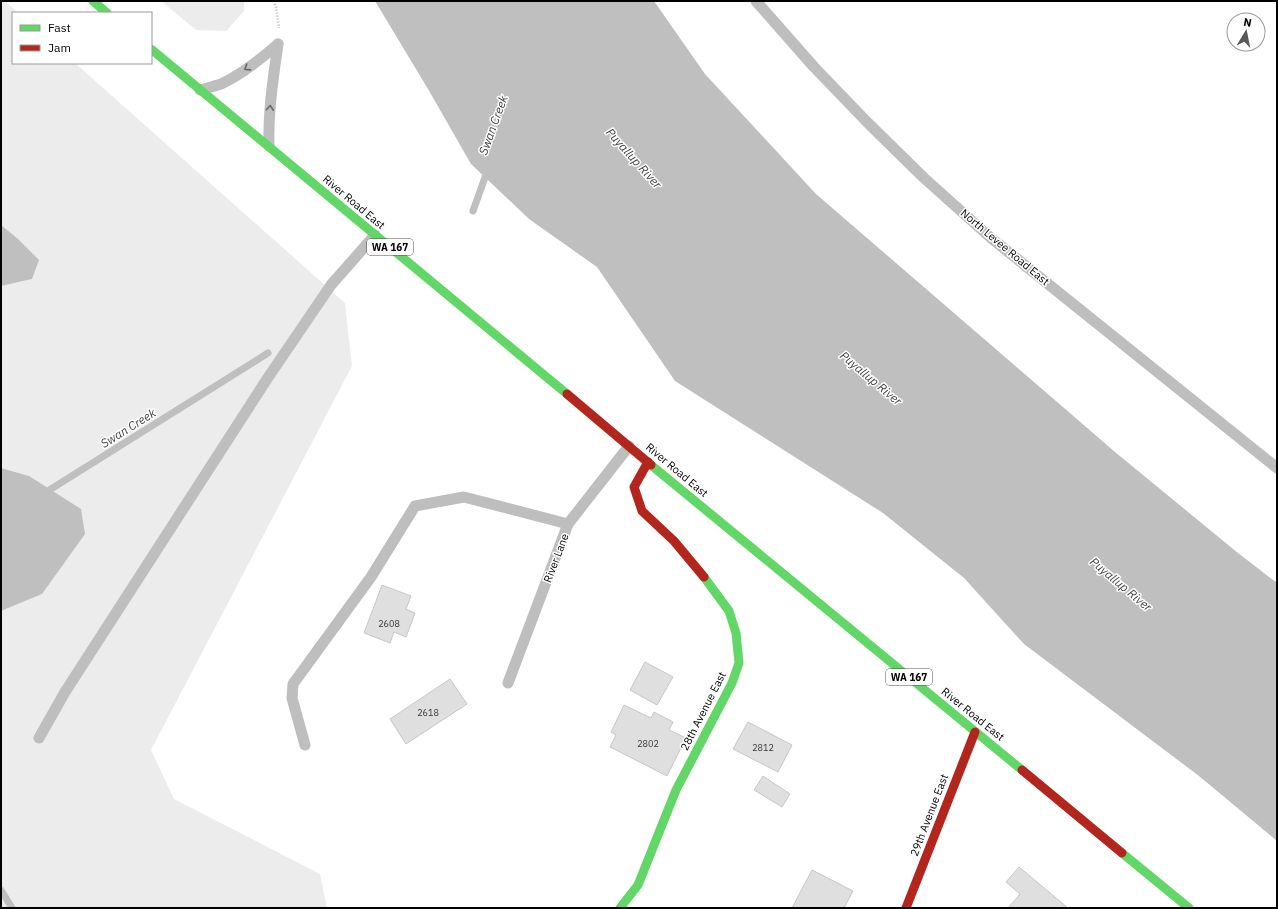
<svg xmlns="http://www.w3.org/2000/svg" width="1278" height="909" viewBox="0 0 1278 909" font-family="'IBM Plex Sans',sans-serif">
<style>
.green{fill:#ececec}
.water{fill:#bfbfbf}
.lines{fill:none;stroke-linecap:round;stroke-linejoin:round}
.stream{stroke:#bfbfbf;stroke-width:7}
.building{fill:#dfdfdf;stroke:#c7c7c7}
.path{stroke:#b9b9b9;stroke-width:2.5;stroke-dasharray:1 2;stroke-linecap:butt}
.lane{stroke:#bebebe;stroke-width:11}
.fast{stroke:#63d668;stroke-width:9}
.jam{stroke:#b3261e;stroke-width:9}
.oneway{stroke:#686868}
.labels{text-anchor:middle;dominant-baseline:central;stroke-width:3;stroke-linejoin:round;paint-order:stroke}
.number-label{font-size:9px;fill:#383838}
.shield{fill:#fff;stroke:#4c4c4c;stroke-width:1}
.shield-label{font-size:10px;font-weight:bold;fill:#000}
.street-label{font-size:11px;fill:#000;stroke:#fff}
.water-label{font-size:12px;font-style:italic;fill:#444;stroke:#fff}
</style>
<rect width="100%" height="100%" fill="#fff"/>
<g class="green">
<polygon points="1,1 5,1 18,13 13,13 13,63 75,63 345,303 352,366 151,750 174,799 320,874 327,908 1,908 1,611 42,594 29,476 1,468 1,286 32,279 17,238 1,225"/>
<polygon points="161,1 244,1 244,11 226,31 196,30"/>
</g>
<g class="water">
<polygon points="375,1 654,1 705,74 816,194 1115,452 1238,553 1277,583 1277,841 1199,776 1024,644 964,578 883,513 675,381 597,267 529,219 471,164 428,89"/>
<polygon points="1,225 17,238 39,260 32,279 1,286"/>
<polygon points="1,468 29,476 81,509 85,534 42,594 1,611"/>
</g>
<g class="lines">
<g class="stream">
<polyline points="473,211 488,169"/>
<polyline points="43,494 268,353"/>
<polyline points="1,890 12,908"/>
</g>
</g>
<g class="building">
<polygon points="382,585 411,596 406,609 415,613 406,637 394,632 390,643 364,633"/>
<polygon points="645,662 673,677 657,705 630,690"/>
<polygon points="450,679 467,704 406,744 390,719"/>
<polygon points="624,705 651,718 654,712 673,722 669,730 686,738 667,776 610,747 616,735 611,732"/>
<polygon points="748,722 792,745 778,772 733,749"/>
<polygon points="763,776 790,794 782,807 754,790"/>
<polygon points="1019,867 1068,908 1010,908 1009,907 1020,894 1006,882"/>
<polygon points="812,870 853,891 844,908 792,908"/>
</g>
<g class="lines">
<polyline class="path" points="274,1 276,7 279,28"/>
<g class="lane">
<polyline points="756,1 814,67 868,123 923,177 991,238 1277,468"/>
<path d="M200,90c7,-2 15,-4 21,-6 21,-10 40,-25 57,-40"/>
<path d="M269,146c-1,-34 4,-67 9,-102"/>
<polyline points="508,683 568,524 629,446"/>
<polyline points="39,738 65,692 267,379 331,285 375,235"/>
<polyline points="305,745 292,698 293,684 371,577 415,506 464,497 568,524"/>
</g>
<g class="fast">
<polyline points="93,1 107,13"/>
<polyline points="151,49 567,394"/>
<polyline points="651,465 1022,770"/>
<polyline points="1122,853 1189,908"/>
<polyline points="620,908 638,885 676,790 732,683 739,663 736,633 729,611 704,577"/>
</g>
<g class="jam">
<polyline points="567,394 651,465"/>
<polyline points="648,462 634,487 642,511 674,541 704,577"/>
<polyline points="1022,770 1122,853"/>
<polyline points="906,908 975,732"/>
</g>
</g>
<defs><path id="oneway-chevron" d="M-2-3.5L2.5 0L-2 3.5" fill="none" stroke-width="1.6" stroke-linecap="round" stroke-linejoin="round"/></defs>
<g class="oneway">
<use href="#oneway-chevron" transform="translate(247 68) rotate(147)"/>
<use href="#oneway-chevron" transform="translate(270 108) rotate(-86)"/>
</g>
<g class="labels">
<g class="number-label">
<text x="389" y="623">2608</text>
<text x="428" y="712">2618</text>
<text x="648" y="743">2802</text>
<text x="763" y="747">2812</text>
</g>
<g class="shield">
<rect x="367" y="239" width="46" height="16" rx="3"/>
<rect x="886" y="669" width="46" height="16" rx="3"/>
</g>
<g class="shield-label">
<text x="390" y="247">WA 167</text>
<text x="909" y="677">WA 167</text>
</g>
<g class="street-label">
<text transform="translate(354 202) rotate(40)">River Road East</text>
<text transform="translate(1005 247) rotate(40)">North Levee Road East</text>
<text transform="translate(677 470) rotate(40)">River Road East</text>
<text transform="translate(556 558) rotate(-69)">River Lane</text>
<text transform="translate(703 711) rotate(-63)">28th Avenue East</text>
<text transform="translate(973 714) rotate(39)">River Road East</text>
<text transform="translate(929 815) rotate(-69)">29th Avenue East</text>
</g>
<g class="water-label">
<text transform="translate(493 125) rotate(-70)">Swan Creek</text>
<text transform="translate(634 158) rotate(48)">Puyallup River</text>
<text transform="translate(871 378) rotate(40)">Puyallup River</text>
<text transform="translate(128 428) rotate(-32)">Swan Creek</text>
<text transform="translate(1121 584) rotate(40)">Puyallup River</text>
</g>
</g>
<rect width="1278" height="909" fill="none" stroke="#000000" stroke-width="4"/>
<rect x="12" y="12" width="140" height="52" fill="#ffffff" stroke="#999999"/>
<rect x="20" y="25" width="20" height="6" fill="#63d668" stroke="#999999"/>
<text x="48" y="32" font-size="12" fill="#000000">Fast</text>
<rect x="20" y="45" width="20" height="6" fill="#b3261e" stroke="#999999"/>
<text x="48" y="52" font-size="12" fill="#000000">Jam</text>
<g transform="translate(1246 32) rotate(10)"><circle r="19" fill="#ffffff" stroke="#999999"/>
<path d="M0-3L7 15L0 10L-7 15Z" fill="#595959"/>
<text y="-6" font-size="11" font-weight="bold" text-anchor="middle" fill="#000000">N</text>
</g>
</svg>
